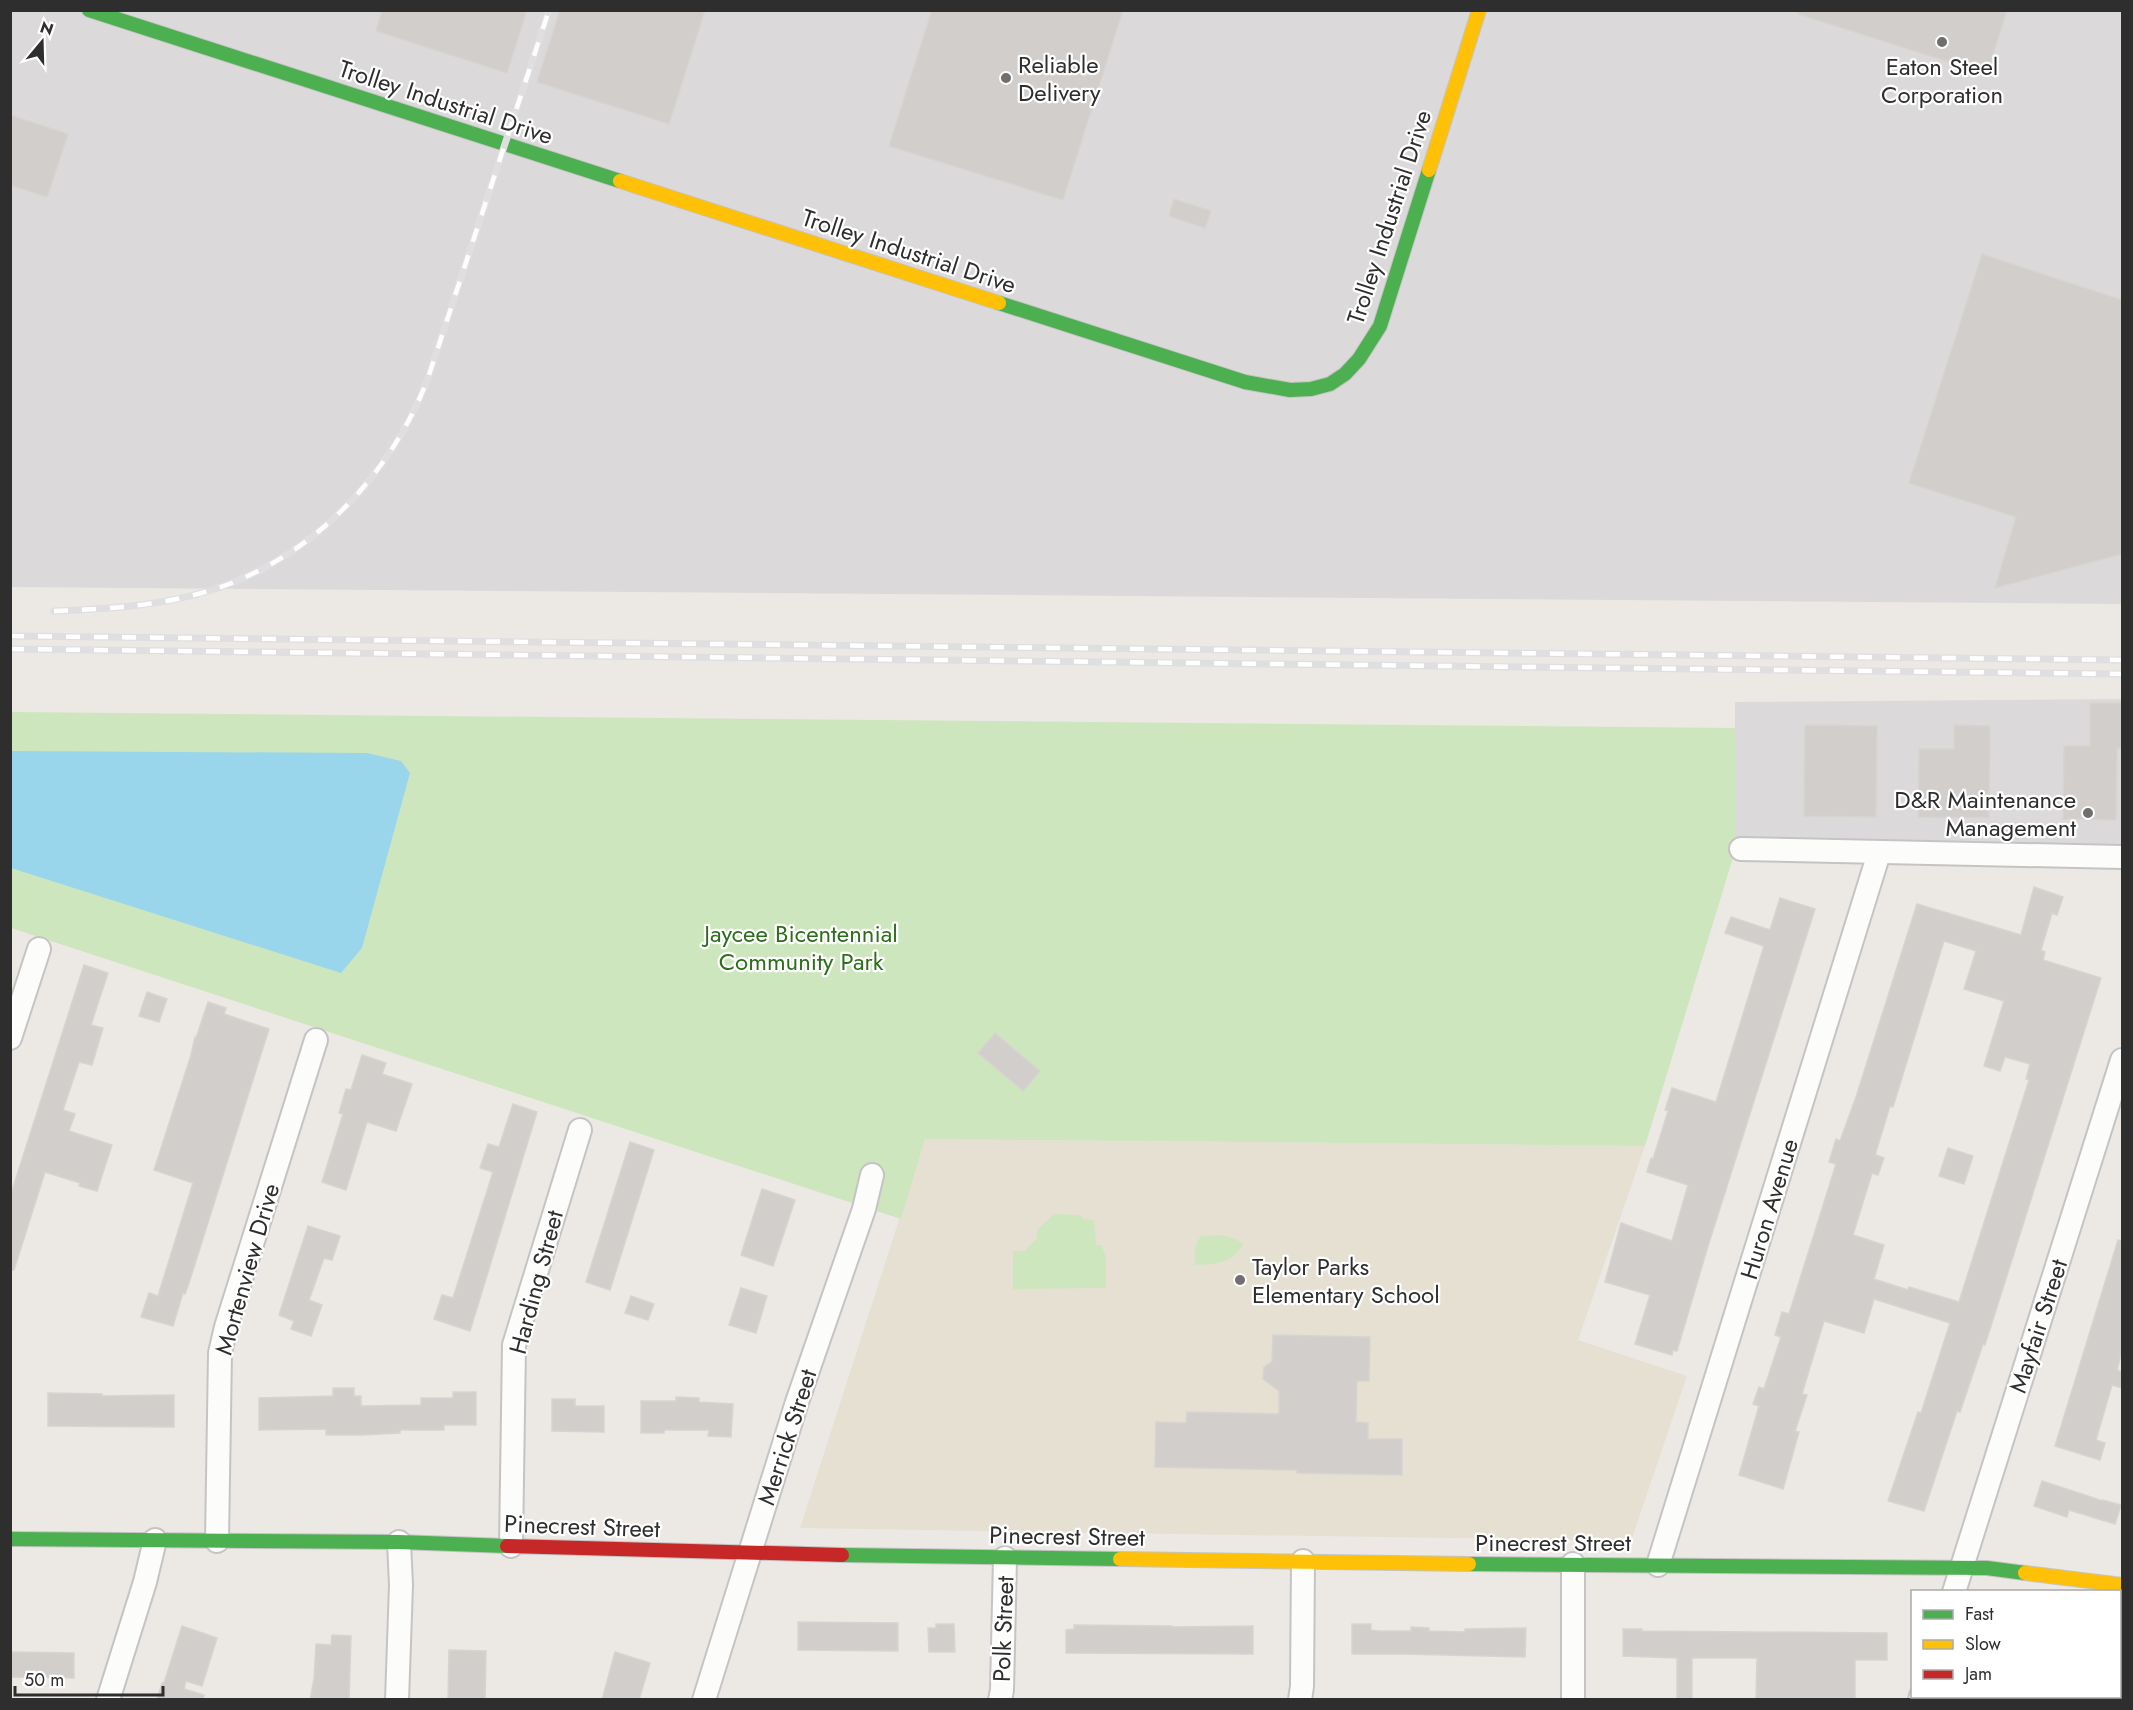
<svg xmlns="http://www.w3.org/2000/svg" width="2133" height="1710" viewBox="0 0 2133 1710" font-family="Jost,sans-serif">
<style>
.industrial{fill:#dcd9db}
.education{fill:#e6e0d3}
.green{fill:#cee6be}
.water{fill:#99d6ec}
.building{fill:#d1cecb;stroke:#d7d4d0;stroke-width:1.5;fill-rule:evenodd}
.lines{fill:none;stroke-linecap:round;stroke-linejoin:round}
.street-casing{stroke:#c5c4c5;stroke-width:26}
.fast-casing{stroke:#c5c4c5;stroke-width:16}
.slow-casing{stroke:#c5c4c5;stroke-width:16}
.jam-casing{stroke:#c5c4c5;stroke-width:16}
.street{stroke:#fcfcfb;stroke-width:22}
.fast{stroke:#4caf50;stroke-width:14}
.slow{stroke:#ffc107;stroke-width:14}
.jam{stroke:#c62828;stroke-width:14}
.rail-casing{stroke:#dfdfe1;stroke-width:7}
.rail{stroke:#fff;stroke-width:4.5;stroke-dasharray:14;stroke-linecap:butt}
.poi-dot{fill:#706f6e;stroke:#fff;stroke-width:2}
.labels{text-anchor:middle;dominant-baseline:central;stroke-width:4.5;stroke-linejoin:round;paint-order:stroke}
.poi-label{font-size:24px;fill:#2e2e2e;stroke:#fff;text-anchor:start}
.street-label{font-size:24px;fill:#2e2e2e;stroke:#fff}
.park-label{font-size:24px;fill:#2c6e1b;stroke:#fff}
</style>
<rect width="100%" height="100%" fill="#ece8e4"/>
<g class="industrial">
<polygon points="11,11 2122,11 2122,604 11,587"/>
<polygon points="2122,699 2122,849 1735,851 1735,702"/>
</g>
<polygon class="education" points="925,1139 1645,1146 1578,1340 1687,1376 1631,1541 800,1528"/>
<g class="green">
<polygon points="11,712 1736,728 1735,851 1645,1146 925,1139 901,1219 11,928"/>
<polygon points="1054,1214 1080,1215 1084,1219 1094,1220 1096,1245 1101,1245 1106,1256 1106,1288 1013,1289 1013,1251 1025,1251 1037,1238 1037,1230"/>
<path d="M1222,1235l14,4 7,5c-10,20 -28,20 -48,21 -1,-11 -1,-20 6,-29z"/>
</g>
<polygon class="water" points="11,751 367,753 401,761 410,773 362,948 341,973 11,868"/>
<g class="building">
<polygon points="382,10 527,10 507,73 376,31"/>
<polygon points="560,10 705,10 669,124 537,82"/>
<polygon points="932,10 1123,10 1063,200 889,146"/>
<polygon points="1799,10 2007,10 1987,74 1798,14"/>
<polygon points="10,115 68,134 47,197 10,185"/>
<polygon points="1174,199 1211,211 1205,228 1169,216"/>
<polygon points="1982,254 2122,300 2122,554 1995,588 2016,517 1909,483"/>
<polygon points="2090,703 2122,703 2122,748 2117,748 2116,820 2063,819 2064,746 2090,746"/>
<polygon points="1805,725 1877,726 1876,817 1804,816"/>
<polygon points="1954,725 1990,726 1989,818 1918,817 1919,749 1954,749"/>
<path d="M2034,887l29,10 -6,18 -5,-2 -11,37 4,2 -2,8 58,18 -116,367 -2,-1 -23,68 -3,-1 -33,100 -36,-10 30,-89 3,1 29,-90 -76,-24 -10,34 -40,-12 -22,73 5,1 -12,36 4,1 -16,57 -44,-14 20,-69 -6,-2 6,-17 5,2 17,-52 -6,-2 7,-23 7,2 47,-150 -7,-2 7,-23 4,2 17,-47 60,-190 104,31zM1944,941l32,10 -12,38 40,12 -20,65 16,5 5,-14 25,7 -4,15 3,1 -70,222 -50,-15 -1,3 -34,-11 10,-34 -31,-10 19,-62 6,2 6,-17 -8,-3v-3l14,-46 3,1z"/>
<polygon points="1780,898 1815,909 1708,1246 1677,1351 1673,1350 1672,1355 1635,1344 1650,1295 1605,1282 1621,1223 1672,1241 1688,1185 1647,1172 1651,1158 1653,1159 1668,1111 1665,1110 1672,1088 1716,1102 1764,946 1725,933 1731,917 1770,930"/>
<polygon points="84,965 108,973 91,1025 103,1028 92,1065 79,1062 63,1110 75,1114 69,1131 112,1145 97,1191 79,1186 80,1183 45,1172 14,1270 10,1270 10,1197"/>
<polygon points="147,992 167,999 159,1022 139,1016"/>
<polygon points="208,1002 226,1008 224,1014 269,1029 189,1283 185,1294 183,1293 173,1326 141,1317 149,1293 158,1296 193,1183 154,1170 191,1055 195,1037 196,1038"/>
<polygon points="995,1033 1040,1071 1023,1091 978,1053"/>
<polygon points="362,1055 386,1063 382,1074 412,1084 396,1131 367,1122 346,1190 322,1182 343,1114 339,1113 346,1089 351,1090"/>
<polygon points="513,1104 537,1112 470,1331 434,1319 442,1295 453,1298 493,1172 480,1168 488,1144 499,1147"/>
<polygon points="630,1142 654,1150 610,1290 586,1282"/>
<polygon points="1948,1148 1973,1156 1964,1184 1939,1176"/>
<polygon points="762,1189 795,1200 773,1266 741,1255"/>
<polygon points="308,1226 340,1236 332,1260 324,1258 309,1300 322,1305 311,1336 291,1329 294,1321 279,1315"/>
<polygon points="2118,1240 2122,1241 2122,1351 2117,1370 2122,1372 2122,1388 2112,1385 2096,1440 2105,1443 2100,1460 2055,1446"/>
<polygon points="741,1288 767,1296 756,1333 729,1325"/>
<polygon points="631,1296 654,1304 648,1320 625,1313"/>
<polygon points="1273,1335 1370,1337 1369,1381 1357,1381 1356,1422 1368,1423 1368,1439 1402,1439 1402,1475 1297,1473 1297,1470 1155,1467 1156,1422 1186,1423 1187,1412 1279,1414 1279,1391 1263,1379 1264,1367 1272,1362"/>
<polygon points="333,1388 354,1388 354,1396 361,1396 361,1406 421,1405 421,1398 453,1398 453,1392 476,1392 476,1425 444,1425 444,1430 400,1430 400,1433 361,1435 326,1435 326,1429 259,1430 259,1398 333,1396"/>
<polygon points="48,1393 102,1394 102,1396 174,1395 174,1427 48,1426"/>
<polygon points="676,1397 699,1398 699,1402 733,1404 731,1437 708,1436 709,1430 664,1430 664,1433 641,1433 641,1401 676,1401"/>
<polygon points="552,1399 575,1399 575,1406 604,1406 604,1432 552,1431"/>
<polygon points="2042,1481 2103,1501 2103,1500 2121,1505 2115,1524 2069,1510 2067,1517 2034,1506"/>
<polygon points="798,1622 898,1623 898,1651 798,1650"/>
<polygon points="936,1624 954,1624 955,1652 929,1652 928,1628 936,1628"/>
<polygon points="1352,1624 1371,1624 1371,1630 1379,1631 1411,1631 1411,1627 1429,1628 1429,1631 1465,1632 1465,1629 1526,1628 1525,1657 1403,1654 1352,1654"/>
<polygon points="1074,1625 1172,1626 1172,1627 1253,1626 1253,1654 1066,1653 1066,1630 1074,1629"/>
<polygon points="182,1626 217,1638 202,1686 186,1681 184,1689 204,1695 203,1700 157,1700 162,1683 164,1683"/>
<polygon points="1623,1629 1642,1629 1642,1631 1887,1633 1887,1660 1855,1660 1855,1700 1756,1700 1757,1658 1692,1658 1692,1699 1677,1699 1677,1658 1623,1656"/>
<polygon points="332,1635 351,1636 349,1700 310,1700 314,1679 316,1644 331,1645"/>
<polygon points="449,1650 486,1651 485,1700 448,1700"/>
<polygon points="10,1652 74,1653 74,1678 10,1677"/>
<polygon points="615,1652 650,1663 639,1700 602,1700"/>
</g>
<g class="lines">
<defs>
<g id="street">
<polyline points="1741,849 2122,857"/>
<polyline points="10,1038 39,949"/>
<polyline points="217,1541 220,1353 226,1327 316,1040"/>
<polyline points="511,1546 514,1345 580,1130"/>
<polyline points="1573,1564 1573,1700"/>
<polyline points="1658,1565 1879,853"/>
<polyline points="1954,1592 2122,1060"/>
<polyline points="108,1700 145,1582 155,1540"/>
<polyline points="397,1700 401,1585 399,1542"/>
<polyline points="704,1700 797,1402 864,1209 872,1175"/>
<polyline points="1000,1700 1002,1690 1005,1558"/>
<polyline points="1300,1700 1302,1686 1303,1561"/>
<polyline points="1920,1700 1921,1696"/>
</g>
<g id="fast">
<polyline points="89,10 620,181"/>
<polyline points="999,303 1245,382 1290,390 1311,389 1330,384 1345,374 1359,359 1380,326 1429,170"/>
<polyline points="10,1539 399,1542 507,1546"/>
<polyline points="842,1555 1120,1559"/>
<polyline points="1469,1564 1987,1568 2025,1573"/>
</g>
<g id="slow">
<polyline points="1429,170 1479,10"/>
<polyline points="620,181 999,303"/>
<polyline points="1120,1559 1469,1564"/>
<polyline points="2025,1573 2122,1585"/>
</g>
<polyline id="jam" points="507,1546 842,1555"/>
</defs>
<use href="#street" class="street-casing"/>
<use href="#fast" class="fast-casing"/>
<use href="#slow" class="slow-casing"/>
<use href="#jam" class="jam-casing"/>
<use href="#street" class="street"/>
<use href="#fast" class="fast"/>
<use href="#slow" class="slow"/>
<use href="#jam" class="jam"/>
<defs>
<g id="rail">
<path d="M54,611c53,-2 106,-5 158,-21 100,-32 177,-113 215,-209l122,-371"/>
<polyline points="10,636 2122,660"/>
<polyline points="10,649 2122,674"/>
</g>
</defs>
<use href="#rail" class="rail-casing"/>
<use href="#rail" class="rail"/>
</g>
<g class="poi-dot">
<circle cx="1942" cy="42" r="6"/>
<circle cx="1006" cy="78" r="6"/>
<circle cx="2088" cy="813" r="6"/>
<circle cx="1240" cy="1280" r="6"/>
</g>
<g class="labels">
<g class="poi-label">
<text x="1018" y="64">Reliable<tspan x="1018" dy="28">Delivery</tspan></text>
<text x="1942" y="66" text-anchor="middle">Eaton Steel<tspan x="1942" dy="28">Corporation</tspan></text>
<text x="2076" y="799" text-anchor="end">D&amp;R Maintenance<tspan x="2076" dy="28">Management</tspan></text>
<text x="1252" y="1266">Taylor Parks<tspan x="1252" dy="28">Elementary School</tspan></text>
</g>
<g class="street-label">
<text transform="translate(446 102) rotate(18)">Trolley Industrial Drive</text>
<text transform="translate(1389 217) rotate(-72)">Trolley Industrial Drive</text>
<text transform="translate(909 251) rotate(18)">Trolley Industrial Drive</text>
<text transform="translate(1769 1209) rotate(-73)">Huron Avenue</text>
<text transform="translate(247 1269) rotate(-74)">Mortenview Drive</text>
<text transform="translate(536 1282) rotate(-75)">Harding Street</text>
<text transform="translate(2038 1326) rotate(-72)">Mayfair Street</text>
<text transform="translate(787 1437) rotate(-72)">Merrick Street</text>
<text transform="translate(582 1526) rotate(2)">Pinecrest Street</text>
<text transform="translate(1067 1536) rotate(1)">Pinecrest Street</text>
<text x="1553" y="1542">Pinecrest Street</text>
<text transform="translate(1003 1629) rotate(-88)">Polk Street</text>
</g>
<g class="park-label">
<text x="801" y="933">Jaycee Bicentennial<tspan x="801" dy="28">Community Park</tspan></text>
</g>
</g>
<rect width="2133" height="1710" fill="none" stroke="#2e2e2e" stroke-width="24"/>
<rect x="1911" y="1590" width="210" height="108" fill="#ffffff" stroke="#ababab" stroke-width="1.5"/>
<rect x="1923" y="1610" width="30" height="9" fill="#4caf50" stroke="#ababab" stroke-width="1.5"/>
<text x="1965" y="1620" font-size="18" fill="#2e2e2e">Fast</text>
<rect x="1923" y="1640" width="30" height="9" fill="#ffc107" stroke="#ababab" stroke-width="1.5"/>
<text x="1965" y="1650" font-size="18" fill="#2e2e2e">Slow</text>
<rect x="1923" y="1670" width="30" height="9" fill="#c62828" stroke="#ababab" stroke-width="1.5"/>
<text x="1965" y="1680" font-size="18" fill="#2e2e2e">Jam</text>
<g transform="translate(42 42) rotate(19)" stroke="#ffffff" stroke-width="4.5" paint-order="stroke">
<path d="M0-4.5L10 22L0 15L-10 22Z" fill="#2e2e2e"/>
<text y="-9" font-size="16" font-weight="bold" text-anchor="middle" fill="#2e2e2e">N</text>
</g>
<path d="M15 1686v9h148v-9" fill="none" stroke="#2e2e2e" stroke-width="3"/>
<text x="24" y="1686" font-size="18" fill="#2e2e2e" stroke="#ffffff" stroke-width="4.5" paint-order="stroke">50 m</text>
</svg>
